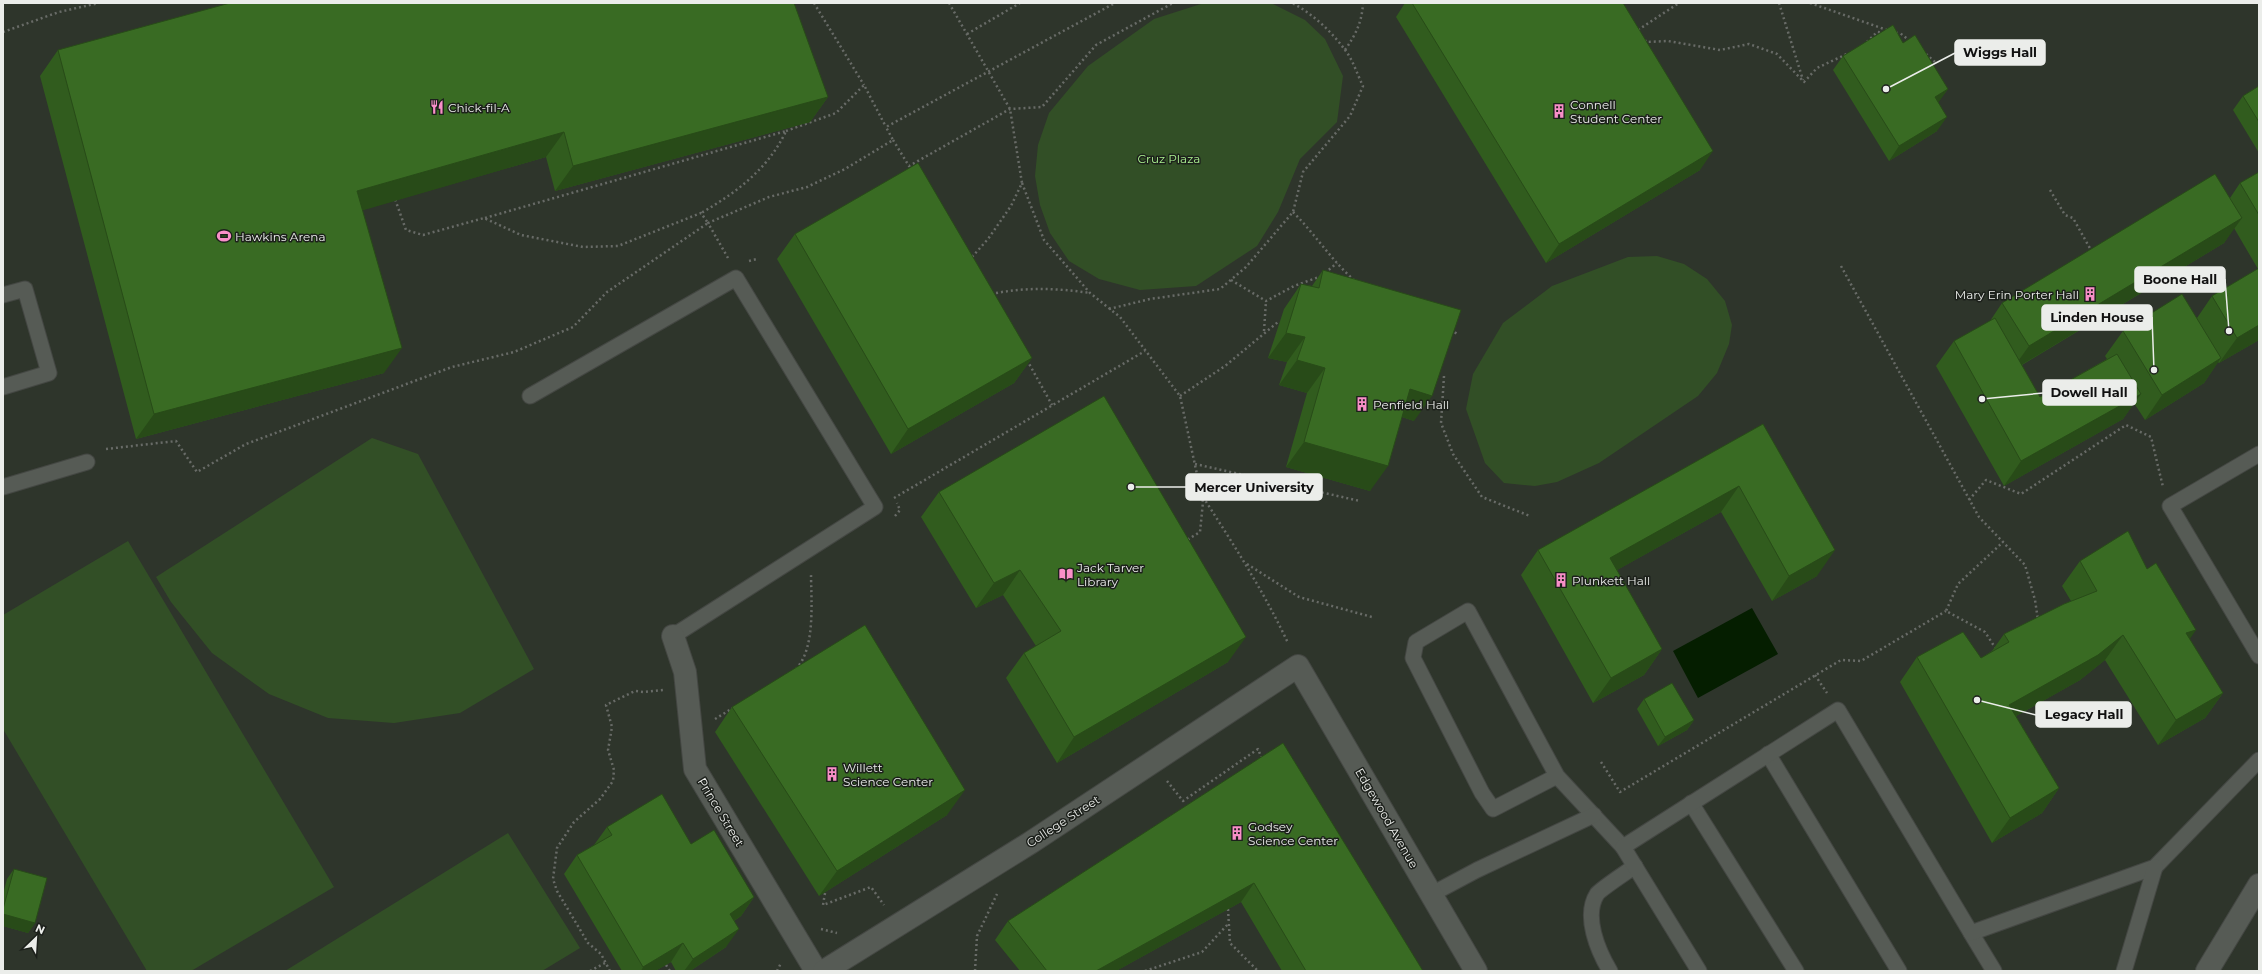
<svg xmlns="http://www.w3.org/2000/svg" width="2262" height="974" viewBox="0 0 2262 974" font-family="Montserrat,sans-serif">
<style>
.built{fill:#2e352b}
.green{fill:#324f26}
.water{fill:#051e00}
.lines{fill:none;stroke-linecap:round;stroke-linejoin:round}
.lane-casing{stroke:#444743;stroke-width:17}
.street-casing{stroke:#444743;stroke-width:24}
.path{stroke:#686b67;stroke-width:2.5;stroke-dasharray:2 3;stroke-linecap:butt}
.lane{stroke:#565b55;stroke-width:15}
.street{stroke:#565b55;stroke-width:22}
.wall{fill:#315c1e;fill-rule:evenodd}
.shaded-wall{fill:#284b18}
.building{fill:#396b23;stroke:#284b18}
.labels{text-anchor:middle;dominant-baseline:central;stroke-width:3;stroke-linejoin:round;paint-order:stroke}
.poi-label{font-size:12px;fill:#ebedea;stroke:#1c201b;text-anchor:start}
.park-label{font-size:12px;fill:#acf391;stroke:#1c201b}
.street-label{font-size:12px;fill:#ebedea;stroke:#1c201b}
.leader{fill:none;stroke:#ebedea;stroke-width:1.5}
.callout-dot{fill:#ebedea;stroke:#1c201b;stroke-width:1.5}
.callout{fill:#ebedea;stroke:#ebedea;stroke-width:1.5}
.callout-label{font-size:13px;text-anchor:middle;font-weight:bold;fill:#111}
</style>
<rect width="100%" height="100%" fill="#262a25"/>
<rect class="built" x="3" y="3" width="2256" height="968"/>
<g class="green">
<polygon points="1204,3 1271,3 1305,20 1325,39 1343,76 1337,122 1300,159 1278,212 1257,246 1196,286 1140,290 1099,279 1069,261 1050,233 1040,205 1035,176 1038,145 1049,113 1088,66 1154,19"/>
<polygon points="1657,256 1684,264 1707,279 1725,301 1732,325 1729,344 1717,373 1698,396 1599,463 1557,482 1535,486 1504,483 1485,463 1466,409 1473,374 1503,323 1552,286 1628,257"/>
<polygon points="372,438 418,454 534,669 460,713 394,723 328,718 269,694 212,653 171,602 156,577"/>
<polygon points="128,541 334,887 191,971 147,971 3,729 3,615"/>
<polygon points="508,833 580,948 542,971 285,971"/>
</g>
<polygon class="water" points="1752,608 1778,654 1698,698 1673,651"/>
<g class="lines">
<defs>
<g id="lane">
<polyline points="3,295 25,289 49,373 3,387"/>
<polyline points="530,396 736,278 875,507 673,636"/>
<polyline points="2259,454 2170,506 2259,656"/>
<polyline points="3,487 87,462"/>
<polyline points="1768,754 1899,971"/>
<polyline points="1557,776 1493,809 1482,793 1413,658 1416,642 1468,611 1557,776 1623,847"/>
<polyline points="1691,803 1796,971"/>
<polyline points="1432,894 1477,870 1594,815"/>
<polyline points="1971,933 1994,971"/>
<path d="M1610,971c-12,-20 -27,-55 -13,-77 5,-6 30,-22 38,-28"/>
<polyline points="1699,971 1623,847 1838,710 1971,933 2155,867 2259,760"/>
<polyline points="2124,971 2155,867"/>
</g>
<g id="street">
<polyline points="673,636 685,672 695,769 816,971"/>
<polyline points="824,971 1030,843 1298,666 1476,971"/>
<polyline points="2207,971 2259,885"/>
</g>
</defs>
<use href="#lane" class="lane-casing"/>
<use href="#street" class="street-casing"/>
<g class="path">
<polyline points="814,3 864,85"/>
<polyline points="949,3 1010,109 1022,183 1011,206 988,239 972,257 973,259"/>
<polyline points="1779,3 1803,80"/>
<polyline points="1810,3 1887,30"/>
<polyline points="1638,30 1679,3"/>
<polyline points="3,32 59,12 99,3"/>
<polyline points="1896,33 1900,33 1910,41"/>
<polyline points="967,34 1020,3"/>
<polyline points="1645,40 1646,42 1668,41 1720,50 1749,44 1777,54 1804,82 1817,68 1849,53"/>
<polyline points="1867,42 1877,32 1885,33"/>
<path d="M1345,50c11,-16 17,-28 18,-47"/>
<polyline points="1926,54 1935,62 1931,65"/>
<polyline points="786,131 836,113 864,85 886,127"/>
<polyline points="893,140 909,166 1010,109 1042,107 1096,45 1173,3"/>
<polyline points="1022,183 1044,240 1090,293 1120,317 1180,396 1203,502 1200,532 1187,540"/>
<polyline points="2050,190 2065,215 2073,218 2092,252"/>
<path d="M1293,212c22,22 39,49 62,69"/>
<path d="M485,218l301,-87c-17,37 -50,62 -85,82"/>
<polyline points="728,258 708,223 769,197 807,187 845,169 893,140 886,127 1115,3"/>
<polyline points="749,261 757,259"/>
<polyline points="1841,266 1979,517 2025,565 2035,600 2038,620"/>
<polyline points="1325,273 1337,263"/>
<polyline points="1231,280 1266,301 1294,286 1319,277"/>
<path d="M991,294c34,-7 65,-6 99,-1"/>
<path d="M1109,309l41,-10 70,-10 26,-22 47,-55 10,-40 47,-56 13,-30c-6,-12 -10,-26 -18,-36 -13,-18 -33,-37 -53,-47"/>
<polyline points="1451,329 1457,334"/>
<polyline points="1264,331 1266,301"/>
<polyline points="1027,360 1052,405"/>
<polyline points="1444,376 1441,423 1453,454 1482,497 1530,516"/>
<polyline points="1180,396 1225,366 1278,322"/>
<polyline points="106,449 176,441 197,472 246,444 452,367 514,352 573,327 607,292 708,223 701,213 618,246 583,247 521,235 484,218 423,235 406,230 395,199"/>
<polyline points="1195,464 1360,501"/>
<path d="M1203,497c31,48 61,95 85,146"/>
<polyline points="894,498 1145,351"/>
<polyline points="1969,500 1986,480 2021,494 2126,425 2151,437 2163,487"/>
<polyline points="895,516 900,510 897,503"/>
<polyline points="1247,564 1299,597 1372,617"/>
<polyline points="1996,649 1985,632 1946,611 1958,584 2003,542"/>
<path d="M796,669c20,-21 15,-69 15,-96"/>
<polyline points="1815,675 1827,693"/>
<polyline points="715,719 733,708"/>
<polyline points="1601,762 1620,792 1841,660 1861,661 1946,611"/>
<polyline points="1167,781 1183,801 1258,749 1262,759"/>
<polyline points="825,893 823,905 871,887 884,905"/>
<polyline points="1228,909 1230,943 1258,971"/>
<polyline points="821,929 837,933"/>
<polyline points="666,965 670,971"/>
<polyline points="590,971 605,963"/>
<polyline points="610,971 601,954 588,943 557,891 553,879 557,848 574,822 600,799 613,781 614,770 608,750 612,727 606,705 635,691 644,692 663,690"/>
<polyline points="777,971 781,963"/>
<polyline points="975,971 977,936 997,894"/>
<polyline points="1145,971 1202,952 1229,923"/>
</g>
<use href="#lane" class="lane"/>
<use href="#street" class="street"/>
</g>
<g class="wall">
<polygon points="1405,3 1623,3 1700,170 1546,263 1396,17"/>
<polygon points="1903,43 1948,89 1938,102 1937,131 1889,161 1833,70 1843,56"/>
<polygon points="58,50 828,97 810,122 555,191 546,157 362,210 384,373 136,439 40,76"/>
<polygon points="2259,86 2259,153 2233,110 2243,96"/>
<path d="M2259,172v168l-40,23 -1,-1 -14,21 -59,37 -11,-17 -11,16 -119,67 -68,-120 18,-25 36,-20 12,-18 228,-105 10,-15zM2234,228l24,41 -46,27 -15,22 -74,13 -18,25 2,3 -67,38 -18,-32 202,-122z"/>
<polygon points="795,234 1032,358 1014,383 891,454 777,259"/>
<polygon points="1323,270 1414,421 1402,417 1370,491 1286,467 1307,393 1279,385 1287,362 1268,358 1284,309 1301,284 1312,286"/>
<polygon points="1763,424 1817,576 1772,601 1721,512 1617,570 1662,649 1644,675 1593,703 1521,575 1538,550"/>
<polygon points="939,492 1228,662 1057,763 1006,678 1024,653 1036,646 1003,595 976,608 921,517"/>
<polygon points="2080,561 2147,569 2190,640 2223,693 2205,718 2158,745 2105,660 2080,680 2016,716 2059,788 2042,813 1992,843 1900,682 1917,657 1981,658 1992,651 2004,634 2071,601 2062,586"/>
<polygon points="1644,699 1694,720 1687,730 1658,746 1637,709"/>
<polygon points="732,707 947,815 819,896 715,732"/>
<polygon points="1283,743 1423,971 1282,971 1241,902 1116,971 1020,971 995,940 1008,921"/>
<polygon points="607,827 691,844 754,897 741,916 734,921 726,947 690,971 676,971 671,962 655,971 622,971 564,874 577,855 594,845"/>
<polygon points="14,869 35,923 28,933 3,926 3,894 7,879"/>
</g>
<g class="shaded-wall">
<polygon points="1948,89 1938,103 1935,97"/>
<polygon points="828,97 810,122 555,191 573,166"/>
<polygon points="1947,117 1937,131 1889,161 1899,146"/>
<polygon points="564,132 546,157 340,217 357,191"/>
<polygon points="1713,151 1700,170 1546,263 1559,244"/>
<polygon points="2242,218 2224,243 2011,371 2029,346"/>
<polygon points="2259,325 2259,340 2219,363 2237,338"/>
<polygon points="1286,333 1305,337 1287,362 1268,358"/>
<polygon points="402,348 384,373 136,439 154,414"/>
<polygon points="1032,358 1014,383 891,454 908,429"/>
<polygon points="2221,358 2204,383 2145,420 2162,395"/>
<polygon points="1297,360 1325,368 1307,393 1279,385"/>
<polygon points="1410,389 1432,396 1414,421 1393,414"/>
<polygon points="2141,394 2123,419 2004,486 2021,461"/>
<polygon points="1304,442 1388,466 1370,491 1286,467"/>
<polygon points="1739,486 1721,512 1592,584 1610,558"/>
<polygon points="1835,550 1817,576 1772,601 1789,576"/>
<polygon points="1020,570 1003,595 976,608 994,583"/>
<polygon points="2196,630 2179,655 2186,633"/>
<polygon points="2123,635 2105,660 2080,680 1991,730 2009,705"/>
<polygon points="1246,637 1228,662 1057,763 1074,737"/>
<polygon points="1662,649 1644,675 1593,703 1611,678"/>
<polygon points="2223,693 2205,718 2158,745 2176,720"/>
<polygon points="1694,720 1687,730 1658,746 1665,737"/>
<polygon points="2059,788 2042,813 1992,843 2010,818"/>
<polygon points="965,790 947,815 819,896 837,871"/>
<polygon points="1254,883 1241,902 1116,971 1096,971"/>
<polygon points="754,897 741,916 717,932 730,914"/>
<polygon points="3,914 35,923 28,933 3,926"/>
<polygon points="739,929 726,947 690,971 684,971 693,959"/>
<polygon points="683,943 671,962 655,971 641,971 643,967"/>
</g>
<g class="building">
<polygon points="230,3 794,3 828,97 573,166 564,132 357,191 402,348 154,414 58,50"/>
<polygon points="1412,3 1623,3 1713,151 1559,244"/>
<polygon points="1893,25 1903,43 1915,35 1948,89 1935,97 1947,117 1899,146 1843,56"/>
<polygon points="2259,86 2259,122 2243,96"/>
<polygon points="918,163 1032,358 908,429 795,234"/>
<polygon points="2259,172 2259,215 2240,183"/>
<polygon points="2215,174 2242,218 2029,346 2002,303"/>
<polygon points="2259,268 2259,325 2237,338 2212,296"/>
<polygon points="1323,270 1461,310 1432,396 1410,389 1388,466 1304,442 1325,368 1297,360 1305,337 1286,333 1301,284 1319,288"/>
<polygon points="2182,294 2221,358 2162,395 2123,331"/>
<polygon points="1995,318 2040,397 2117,354 2141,394 2021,461 1954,341"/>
<polygon points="1104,396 1246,637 1074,737 1024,653 1061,631 1020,570 994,583 939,492"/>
<polygon points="1763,424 1835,550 1789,576 1739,486 1610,558 1662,649 1611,678 1538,550"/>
<polygon points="2128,531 2147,569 2156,563 2196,630 2186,633 2223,693 2176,720 2123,635 2098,655 2009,705 2059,788 2010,818 1917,657 1963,632 1981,658 2009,642 2004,634 2064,604 2097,591 2080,561"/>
<polygon points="865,625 965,790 837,871 732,707"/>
<polygon points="1672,683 1694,720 1665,737 1644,699"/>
<polygon points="1283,743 1423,971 1306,971 1254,883 1096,971 1047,971 1008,921"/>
<polygon points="662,794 691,844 714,830 754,897 730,914 739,929 693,959 683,943 643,967 577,855 612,835 607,827"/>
<polygon points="14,869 47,878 35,923 3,914 3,909"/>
</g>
<defs>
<symbol id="restaurant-bare" viewBox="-9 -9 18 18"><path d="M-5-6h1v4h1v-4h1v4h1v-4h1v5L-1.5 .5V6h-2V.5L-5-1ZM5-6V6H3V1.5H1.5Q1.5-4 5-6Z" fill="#f98fc8" stroke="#1c201b" stroke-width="2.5" paint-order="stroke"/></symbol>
<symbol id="building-bare" viewBox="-9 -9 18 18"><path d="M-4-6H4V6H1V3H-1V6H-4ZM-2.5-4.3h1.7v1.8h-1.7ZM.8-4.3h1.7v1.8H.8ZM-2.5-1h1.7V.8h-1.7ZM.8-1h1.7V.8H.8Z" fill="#f98fc8" stroke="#1c201b" stroke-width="2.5" paint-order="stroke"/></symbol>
<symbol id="stadium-bare" viewBox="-9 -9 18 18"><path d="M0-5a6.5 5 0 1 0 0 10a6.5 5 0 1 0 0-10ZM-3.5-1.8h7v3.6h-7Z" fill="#f98fc8" stroke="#1c201b" stroke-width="2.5" paint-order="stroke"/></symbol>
<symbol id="library-bare" viewBox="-9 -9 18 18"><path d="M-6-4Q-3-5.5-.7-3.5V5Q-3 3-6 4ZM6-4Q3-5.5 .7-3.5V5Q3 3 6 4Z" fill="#f98fc8" stroke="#1c201b" stroke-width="2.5" paint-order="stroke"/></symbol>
</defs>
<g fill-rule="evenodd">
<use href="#restaurant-bare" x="427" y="97" width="20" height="20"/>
<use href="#building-bare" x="1549" y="101" width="20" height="20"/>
<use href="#stadium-bare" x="214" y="226" width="20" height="20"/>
<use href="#building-bare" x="2080" y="284" width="20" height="20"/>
<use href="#building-bare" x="1352" y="394" width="20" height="20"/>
<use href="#library-bare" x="1056" y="564" width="20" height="20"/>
<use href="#building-bare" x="1551" y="570" width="20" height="20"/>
<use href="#building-bare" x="822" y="764" width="20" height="20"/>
<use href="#building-bare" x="1227" y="823" width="20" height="20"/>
</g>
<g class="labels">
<g class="poi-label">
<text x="1570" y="104">Connell<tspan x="1570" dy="14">Student Center</tspan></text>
<text x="448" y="107">Chick-fil-A</text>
<text x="235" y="236">Hawkins Arena</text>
<text x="2079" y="294" text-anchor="end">Mary Erin Porter Hall</text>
<text x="1373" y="404">Penfield Hall</text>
<text x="1077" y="567">Jack Tarver<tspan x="1077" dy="14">Library</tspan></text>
<text x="1572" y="580">Plunkett Hall</text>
<text x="843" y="767">Willett<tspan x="843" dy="14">Science Center</tspan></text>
<text x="1248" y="826">Godsey<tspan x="1248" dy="14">Science Center</tspan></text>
</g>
<g class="park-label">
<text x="1169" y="158">Cruz Plaza</text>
</g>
<g class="street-label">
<text transform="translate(721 812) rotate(59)">Prince Street</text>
<text transform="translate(1387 818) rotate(60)">Edgewood Avenue</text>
<text transform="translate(1063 821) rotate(-33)">College Street</text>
</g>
</g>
<path class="leader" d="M1886 89L1955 53M2229 331L2225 279M2154 370L2152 317M1982 399L2043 393M1131 487L1186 487M1977 700L2036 715"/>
<g class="callout-dot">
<circle cx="1886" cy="89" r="4"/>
<circle cx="2229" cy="331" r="4"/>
<circle cx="2154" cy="370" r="4"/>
<circle cx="1982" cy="399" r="4"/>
<circle cx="1131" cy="487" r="4"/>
<circle cx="1977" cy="700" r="4"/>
</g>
<g class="callout">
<rect x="1955" y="40" width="90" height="25" rx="4"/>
<rect x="2135" y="267" width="90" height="25" rx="4"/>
<rect x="2042" y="305" width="110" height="25" rx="4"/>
<rect x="2043" y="380" width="93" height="25" rx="4"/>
<rect x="1186" y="474" width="136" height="26" rx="4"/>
<rect x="2036" y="702" width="95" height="25" rx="4"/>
</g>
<g class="callout-label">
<text x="2000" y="57">Wiggs Hall</text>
<text x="2180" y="284">Boone Hall</text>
<text x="2097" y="322">Linden House</text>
<text x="2089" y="397">Dowell Hall</text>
<text x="1254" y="492">Mercer University</text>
<text x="2084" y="719">Legacy Hall</text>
</g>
<rect width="2262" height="974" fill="none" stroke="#ebedea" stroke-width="8"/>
<g transform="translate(36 938) rotate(25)" stroke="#1c201b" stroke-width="3" paint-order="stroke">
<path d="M0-3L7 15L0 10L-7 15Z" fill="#ebedea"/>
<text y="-6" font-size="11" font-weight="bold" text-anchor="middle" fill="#ebedea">N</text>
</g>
</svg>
